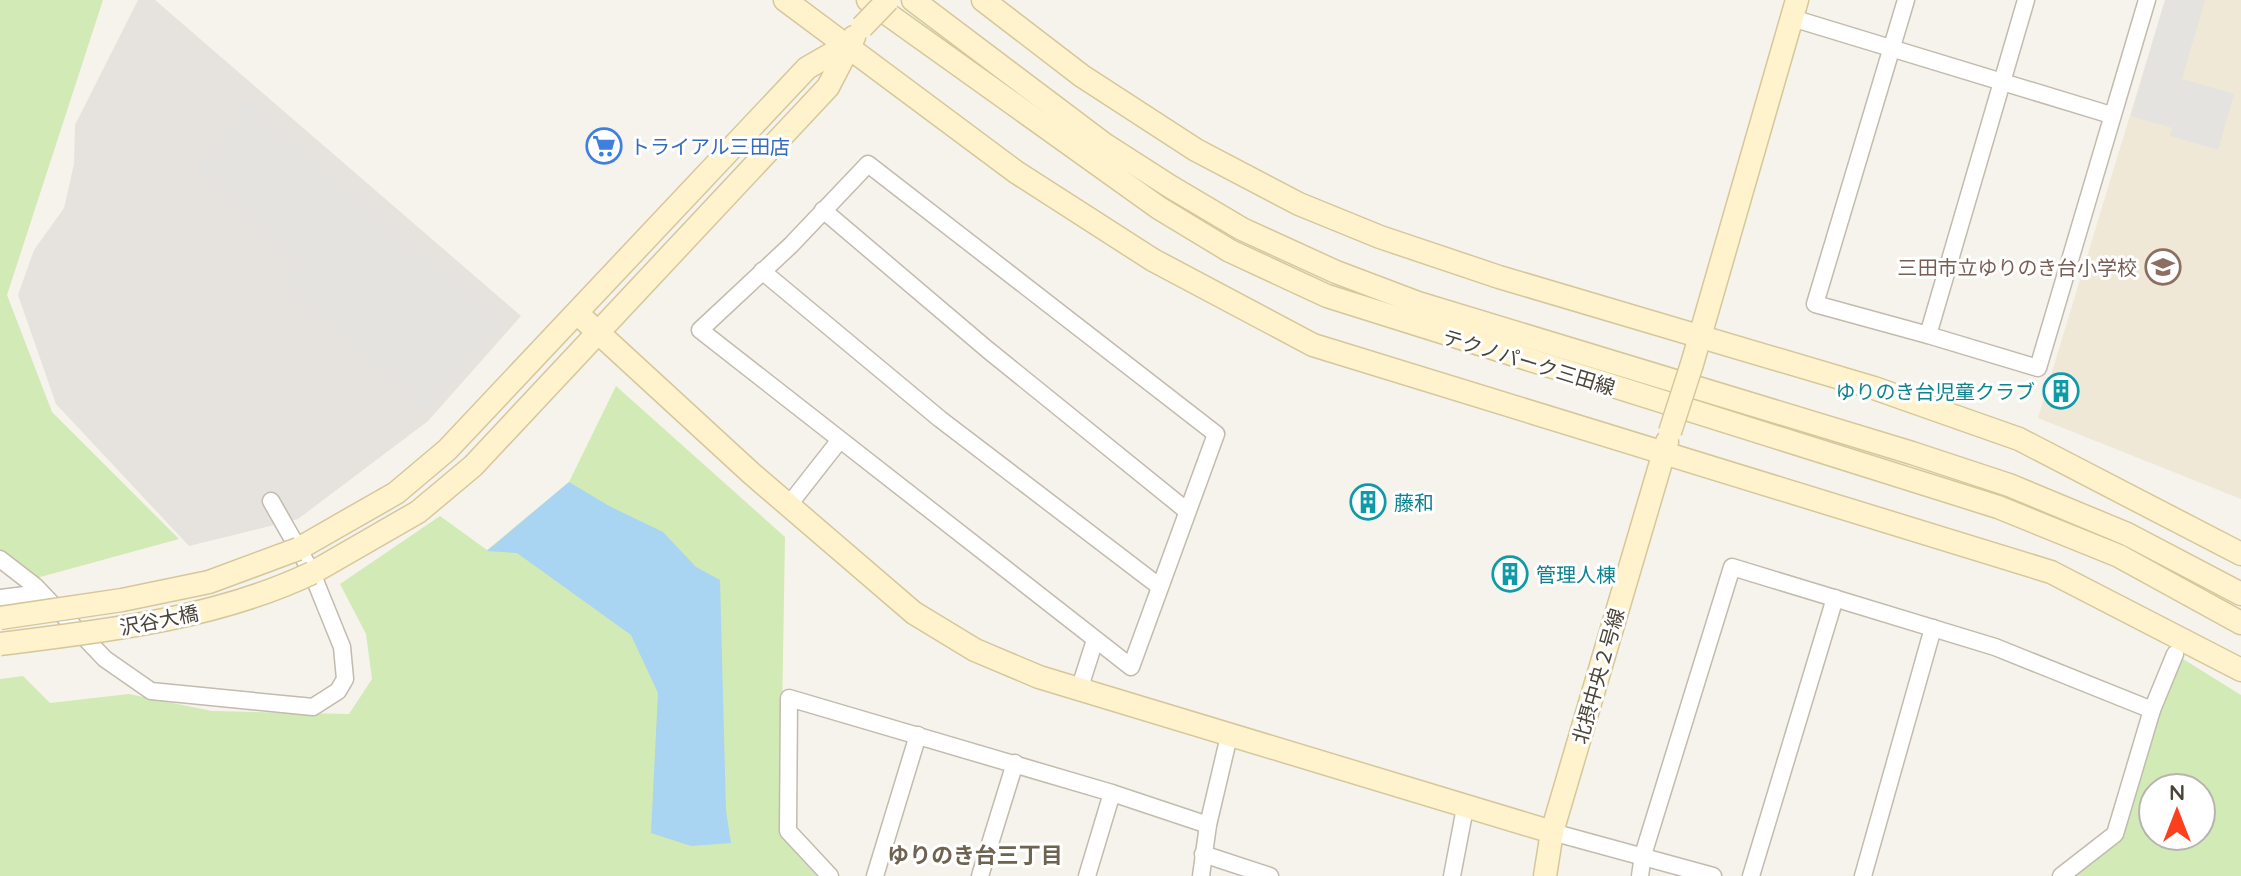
<svg xmlns="http://www.w3.org/2000/svg" width="2241" height="876" viewBox="0 0 2241 876" font-family="Quicksand,'Noto Sans JP',sans-serif">
<style>
.industrial{fill:#e6e2dd}
.education{fill:#efe8d6}
.green{fill:#d2eab5;fill-rule:evenodd}
.parking{fill:#e5e3e0}
.water{fill:#a9d4f2}
.lines{fill:none;stroke-linecap:round;stroke-linejoin:round}
.street-casing{stroke:#c2bbae;stroke-width:19}
.secondary-casing{stroke:#d6c79b;stroke-width:25}
.street{stroke:#fff;stroke-width:16}
.secondary{stroke:#fff3cd;stroke-width:22}
.secondary-bridge-casing{stroke:#d6c79b;stroke-width:25;stroke-linecap:butt}
.secondary-bridge{stroke:#fff3cd;stroke-width:22}
.labels{text-anchor:middle;dominant-baseline:central;stroke-width:6;stroke-linejoin:round;paint-order:stroke}
.shop-label{font-size:20px;fill:#366cbe;stroke:#fff;text-anchor:start}
.education-label{font-size:20px;fill:#785e54;stroke:#fff;text-anchor:end}
.street-label{font-size:20px;fill:#4b4439;stroke:#fff}
.culture-label{font-size:20px;fill:#0d838f;stroke:#fff;text-anchor:start}
.neighbourhood-label{font-size:22px;font-weight:bold;fill:#6e6250;stroke:#fff}
</style>
<rect width="100%" height="100%" fill="#f6f3ec"/>
<polygon class="industrial" points="138,0 155,0 521,316 428,421 298,519 189,546 56,404 18,295 34,250 64,208 74,164 75,125"/>
<polygon class="education" points="2165,0 2241,0 2241,499 2038,418"/>
<g class="green">
<polygon points="0,0 103,0 7,295 52,412 179,539 22,582 0,550"/>
<polygon points="616,386 785,537 780,835 817,876 0,876 0,679 23,676 50,703 129,694 212,711 349,714 372,679 366,634 340,584 440,516 487,550 569,482"/>
<path d="M2175,654l66,41v181h-184l58,-42zM2153,788h48v48h-48z"/>
</g>
<g class="parking">
<polygon points="2165,0 2205,0 2182,79 2234,94 2218,150 2170,136 2172,128 2131,116"/>
<polygon points="248,100 358,199 505,320 423,414 356,349 278,281 296,261 194,172"/>
</g>
<polygon class="water" points="569,482 609,506 663,532 696,567 720,580 726,811 731,843 691,846 651,833 658,693 631,635 517,553 487,551"/>
<g class="lines">
<defs>
<g id="street">
<polyline points="1906,0 1815,304 1928,335 2026,0"/>
<polyline points="1792,18 2111,115"/>
<polygon points="868,164 1216,434 1131,667 700,330 791,245"/>
<polyline points="823,210 988,350 1187,511"/>
<polyline points="762,271 940,419 1160,587"/>
<polyline points="1928,335 2038,368 2147,0"/>
<polyline points="788,506 839,441"/>
<polyline points="0,559 35,586 105,659 151,691 313,707 338,691 345,679 342,647 312,573 271,501"/>
<polyline points="0,598 41,593"/>
<polyline points="1079,690 1095,640"/>
<polyline points="1112,793 1208,825"/>
<polyline points="1552,832 1713,876"/>
<polyline points="1203,854 1270,876"/>
<polyline points="830,876 788,831 789,698 1112,793 1087,876"/>
<polyline points="875,876 918,735"/>
<polyline points="980,876 1015,763"/>
<polyline points="1201,876 1208,825 1229,736"/>
<polyline points="1452,876 1465,808"/>
<polyline points="1640,876 1643,855 1732,567 1995,647 2152,710"/>
<polyline points="1751,876 1835,598"/>
<polyline points="1863,876 1933,628"/>
<polyline points="2061,876 2115,834 2152,710 2175,654"/>
</g>
<g id="secondary">
<polyline points="785,0 1016,172 1153,260 1313,345 2051,572 2241,670"/>
<polyline points="868,0 1159,208 1230,251 1327,296 1998,507 2119,556 2241,623"/>
<polyline points="913,0 1104,144 1171,187 1242,229 1336,272 1418,303 1912,453 2009,485 2127,534 2241,594"/>
<polyline points="983,0 1082,76 1196,150 1299,204 1380,237 1499,277 1874,388 2019,439 2241,554"/>
<polyline points="578,314 751,473 914,613 975,650 1039,677 1552,832"/>
<polyline points="1692,364 1797,0"/>
<polyline points="298,549 396,493 447,450 807,68 847,45"/>
<polyline points="312,573 418,512 473,466 828,87 854,37"/>
<polyline points="1545,876 1552,832 1667,442"/>
</g>
</defs>
<use href="#street" class="street-casing"/>
<use href="#secondary" class="secondary-casing"/>
<use href="#street" class="street"/>
<use href="#secondary" class="secondary"/>
<defs>
<g id="secondary-bridge">
<polyline points="862,27 888,0"/>
<polyline points="1670,432 1692,364"/>
<polyline points="0,618 122,600 209,582 298,549"/>
<path d="M0,644c105,-13 215,-25 312,-71"/>
</g>
</defs>
<use href="#secondary-bridge" class="secondary-bridge-casing"/>
<use href="#secondary-bridge" class="secondary-bridge"/>
</g>
<defs>
<symbol id="supermarket-ring" viewBox="-11 -11 22 22"><circle r="9.5" fill="#fff" stroke="#3f7fe0" stroke-width="1.5"/><path d="M-6-5.5h2.5l.6 2H6L4.5 2H-2.5L-4.4-4H-6ZM-1.5 3.2a1.3 1.3 0 1 0 .1 0ZM3 3.2a1.3 1.3 0 1 0 .1 0Z" fill="#3f7fe0"/></symbol>
<symbol id="school-ring" viewBox="-11 -11 22 22"><circle r="9.5" fill="#fff" stroke="#8d6e63" stroke-width="1.5"/><path d="M0-5L7-2L0 1L-7-2ZM-4 1L0 2.5L4 1V4Q0 6-4 4Z" fill="#8d6e63"/></symbol>
<symbol id="building-ring" viewBox="-11 -11 22 22"><circle r="9.5" fill="#fff" stroke="#0f9aa8" stroke-width="1.5"/><path d="M-4-6H4V6H1V3H-1V6H-4ZM-2.5-4.3h1.7v1.8h-1.7ZM.8-4.3h1.7v1.8H.8ZM-2.5-1h1.7V.8h-1.7ZM.8-1h1.7V.8H.8Z" fill="#0f9aa8"/></symbol>
</defs>
<g fill-rule="evenodd">
<use href="#supermarket-ring" x="584" y="126" width="40" height="40"/>
<use href="#school-ring" x="2143" y="247" width="40" height="40"/>
<use href="#building-ring" x="2041" y="371" width="40" height="40"/>
<use href="#building-ring" x="1348" y="482" width="40" height="40"/>
<use href="#building-ring" x="1490" y="554" width="40" height="40"/>
</g>
<g class="labels">
<g class="shop-label">
<text x="630" y="146">トライアル三田店</text>
</g>
<g class="education-label">
<text x="2137" y="267">三田市立ゆりのき台小学校</text>
</g>
<g class="street-label">
<text transform="translate(1529 362) rotate(17)">テクノパーク三田線</text>
<text transform="translate(159 620) rotate(-11)">沢谷大橋</text>
<text transform="translate(1598 676) rotate(-74)">北摂中央２号線</text>
</g>
<g class="culture-label">
<text x="2035" y="391" text-anchor="end">ゆりのき台児童クラブ</text>
<text x="1394" y="502">藤和</text>
<text x="1536" y="574">管理人棟</text>
</g>
<g class="neighbourhood-label">
<text x="975" y="855">ゆりのき台三丁目</text>
</g>
</g>
<g transform="translate(2177 812)"><circle r="38" fill="#ffffff" stroke="#b7b4b0" stroke-width="2"/>
<path d="M0-6L14 30L0 20L-14 30Z" fill="#fc3f1d"/>
<text y="-12" font-size="22" font-weight="bold" text-anchor="middle" fill="#4b4439">N</text>
</g>
</svg>
